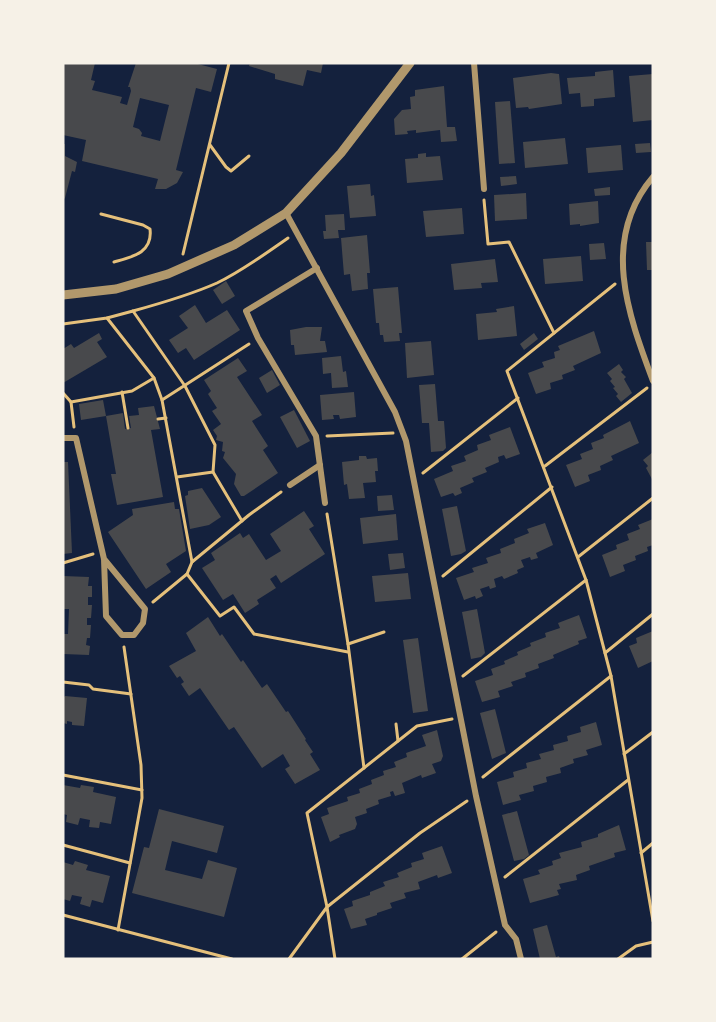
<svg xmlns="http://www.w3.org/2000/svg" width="716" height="1022" viewBox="0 0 716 1022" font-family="'PT Sans Narrow',sans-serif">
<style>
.building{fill:#48494c;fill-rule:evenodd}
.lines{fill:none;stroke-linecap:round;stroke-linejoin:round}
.path{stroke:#e5c07b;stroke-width:3}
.minor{stroke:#b1986c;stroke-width:6}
.tertiary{stroke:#b1986c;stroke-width:9}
</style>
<rect width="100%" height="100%" fill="#14213d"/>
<g class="building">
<path d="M63,63h32l-4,17 4,1 -3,9 30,7 -2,6 7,2 4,-14 -1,-4h-2l8,-24h58l23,6 -6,23 -15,-4 -20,82 7,2 -6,11 -11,6h-11l3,-10 -76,-18 4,-21 -23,-5zM140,98l29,7 -9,36 -19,-5 1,-3 -3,-4 -6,-2z"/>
<polygon points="250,63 323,63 321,73 307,70 303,86 275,79 275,74 249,66"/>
<polygon points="613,70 615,97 594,99 594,106 581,107 580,93 569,94 567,78 595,76 595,72"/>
<polygon points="551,73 559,74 562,104 529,109 528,107 516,108 513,78"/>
<polygon points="653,74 653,120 633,122 629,76"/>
<polygon points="444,86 447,127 455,127 457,141 441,142 440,130 416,133 416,130 407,131 408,134 395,135 394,119 402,110 411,109 410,97 415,96 415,90"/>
<polygon points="510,101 515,163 499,164 495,102"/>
<polygon points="565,138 568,164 525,168 523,142"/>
<polygon points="650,143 651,152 636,153 635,144"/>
<polygon points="63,144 65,144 65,156 77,162 75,172 72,171 65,198 63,200"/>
<polygon points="621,145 623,170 588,173 586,148"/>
<polygon points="426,153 426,157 440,156 443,180 407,183 405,159 418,158 418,154"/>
<polygon points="516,176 517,184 501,186 500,177"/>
<polygon points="370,184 371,196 374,195 376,216 350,218 347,186"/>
<polygon points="610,187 610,195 595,196 594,189"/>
<polygon points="526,193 527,219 495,221 494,195"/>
<polygon points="598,201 599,223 580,226 580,224 570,225 569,204"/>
<polygon points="462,208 464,234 426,237 423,211"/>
<polygon points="344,214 345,230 338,230 339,238 324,239 323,231 326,231 325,215"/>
<polygon points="367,235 370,273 367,273 368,289 352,291 350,274 344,275 341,238"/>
<polygon points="646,242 653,242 653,270 647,270"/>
<polygon points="604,243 606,259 590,260 589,244"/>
<polygon points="581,256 583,281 545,284 543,259"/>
<polygon points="495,259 498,282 481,283 482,288 454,290 451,264"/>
<polygon points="226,281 235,296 222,304 213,290"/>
<polygon points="398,287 402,333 399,333 400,341 384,342 383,335 380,335 379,323 376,323 373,289"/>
<polygon points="195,305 206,323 227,310 240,330 194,360 186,348 178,353 169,340 188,328 179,316"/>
<polygon points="514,306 517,336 478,340 476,314 497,312 496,309"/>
<polygon points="306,327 322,327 320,341 325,341 327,352 295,355 294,345 291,345 290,330"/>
<polygon points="594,331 601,353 573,366 575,370 562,375 563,379 550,383 551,389 536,394 528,373 544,367 542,362 555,358 554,352 560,350 558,346"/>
<polygon points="99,333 102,339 97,342 107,357 63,383 63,349 71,344 74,348"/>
<polygon points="534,333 538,339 524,350 520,344"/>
<polygon points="431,341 434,375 407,378 405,343"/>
<polygon points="341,356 343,372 346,371 348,387 332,388 331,373 323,374 322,358"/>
<polygon points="238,358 247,371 237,377 262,415 252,421 268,446 263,450 278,473 244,496 241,496 234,484 236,474 223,458 225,452 222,451 223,442 216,440 217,436 213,430 221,424 212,411 217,408 208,394 211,391 204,380"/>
<polygon points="619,364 623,370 621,372 626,377 624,379 632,393 621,402 616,396 618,394 613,388 615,387 610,381 612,379 607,373"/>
<polygon points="272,370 280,385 267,393 259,378"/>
<polygon points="435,384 438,421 444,421 446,448 443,451 431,452 429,423 422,423 419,385"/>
<polygon points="354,392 356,417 340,419 339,415 333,415 334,419 322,420 320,395"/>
<polygon points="103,400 106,416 123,413 125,429 131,428 129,416 139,415 138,408 154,406 160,429 151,430 163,497 117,505 111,474 116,474 106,416 81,420 79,404"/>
<polygon points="294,410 310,441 297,448 280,417"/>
<polygon points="630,421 639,443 611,456 613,460 600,466 601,470 588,475 590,481 575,487 566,465 582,459 580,454 593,449 591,443 604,438 603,435"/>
<polygon points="510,427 520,454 506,459 504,455 498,457 499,462 485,468 487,472 472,478 474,482 460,488 462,493 455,496 453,493 441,497 434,479 453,471 451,466 466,461 464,456 478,450 477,445 491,440 489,435"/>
<polygon points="653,452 653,481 646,468 648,466 643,460"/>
<polygon points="359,456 366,456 367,459 377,458 378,471 375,471 376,482 363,483 365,498 349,499 347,484 344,485 342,462 359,460"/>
<polygon points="63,462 68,462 72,553 63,554"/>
<polygon points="202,488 221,517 209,525 190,529 185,496 188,495 188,491"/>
<polygon points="392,495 394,510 378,511 377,496"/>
<polygon points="174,502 175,509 179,509 186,551 166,564 171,572 146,589 108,532 133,515 132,509"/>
<polygon points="457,506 466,551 461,554 451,556 442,509"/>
<polygon points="304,511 314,526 309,529 325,554 281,583 276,575 270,579 276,588 257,600 259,604 245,613 233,594 223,600 202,568 215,560 211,553 240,533 243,538 249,534 266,560 281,551 270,534"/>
<polygon points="396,514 398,540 363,544 360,518"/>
<polygon points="653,519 653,545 647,547 648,551 635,556 636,560 623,565 625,571 610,577 602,555 617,549 616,545 629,540 627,534 640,529 638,525"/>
<polygon points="545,523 553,545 536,553 538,558 531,560 530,557 521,560 524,567 517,570 518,573 504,579 502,576 494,579 496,587 490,589 489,586 480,589 483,596 476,599 475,596 464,600 456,578 474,572 472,568 488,563 486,558 501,553 500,549 515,543 514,539 529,533 527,529"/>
<polygon points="403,553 405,568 390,570 388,554"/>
<polygon points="408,573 411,599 375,602 372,576"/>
<polygon points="63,576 89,577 88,586 92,586 92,597 88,597 88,605 92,605 91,618 87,618 87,625 91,625 90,638 87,638 86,645 90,646 89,655 63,654 63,634 68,634 69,609 63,609"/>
<polygon points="477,609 485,653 481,657 471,659 462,612"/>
<polygon points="579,615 587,638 578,641 579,644 553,655 554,658 538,664 539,668 525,673 526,677 511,682 513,686 498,691 500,697 482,702 475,681 493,675 491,669 505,664 504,661 518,655 517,652 531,646 530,643 546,637 545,633 560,628 558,623"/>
<polygon points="208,617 220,636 222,634 241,662 243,660 262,688 267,684 286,712 288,711 306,739 305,740 313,752 310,754 320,770 295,784 285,769 290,766 283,754 262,768 234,727 229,730 200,688 189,696 181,684 184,682 180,676 177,678 169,666 196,651 186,633"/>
<polygon points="653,631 653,661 638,668 629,646 637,643 636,638"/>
<polygon points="418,638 428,711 413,713 403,640"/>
<polygon points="65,696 87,698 84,726 72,725 72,722 67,721 67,724 63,723 63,698"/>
<polygon points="495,709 506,753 492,759 480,713"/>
<polygon points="596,722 602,745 586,750 588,755 573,759 574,763 560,768 561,773 546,777 547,782 533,786 534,791 519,795 521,800 503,805 497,782 514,777 513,772 527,768 526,763 541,759 539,754 554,750 553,745 568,741 567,736 581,732 580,727"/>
<polygon points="437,730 443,756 441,761 432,764 436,773 422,778 421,775 402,783 405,793 395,796 393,791 390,792 391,796 378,800 379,804 366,809 367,813 355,817 357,824 355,829 339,835 340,837 330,842 321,817 329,814 327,808 348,801 347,797 360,793 359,789 372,784 371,780 384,775 383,771 396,767 394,762 407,757 406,753 426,746 422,735"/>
<polygon points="63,785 80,788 81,785 94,787 93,792 116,797 111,824 100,822 99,828 89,827 90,820 80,818 78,825 66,822 67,815 63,814"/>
<polygon points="159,809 224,826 217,853 172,841 165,870 202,879 208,860 237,868 224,917 132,893 144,847 149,848"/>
<polygon points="517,811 529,855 524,859 514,861 502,815"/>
<polygon points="619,825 626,850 614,853 615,857 589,866 590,870 576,875 577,880 559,884 561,889 557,890 559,895 530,903 523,879 540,874 538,870 553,865 552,861 561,858 559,853 582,847 581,842 598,837 598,834"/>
<polygon points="442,846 452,873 438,878 437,875 418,882 420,889 404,893 406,898 390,903 392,908 377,913 377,915 365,919 367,925 351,929 344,909 353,906 352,901 370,895 370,892 385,886 383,882 399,877 397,873 412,867 411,863 424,859 422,853"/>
<polygon points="75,861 88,865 86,870 110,876 103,903 92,900 90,907 80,904 82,897 72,895 70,901 63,899 63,862 73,865"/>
<polygon points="547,925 556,957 559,956 560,959 540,959 533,929"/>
</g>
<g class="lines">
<g class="path">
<polyline points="210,145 226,167 231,171 249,156"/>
<polyline points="484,200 488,244 509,242 554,333"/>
<path d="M101,214l42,11 7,4c3,24 -18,28 -36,33"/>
<polyline points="183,254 229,63"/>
<polyline points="615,284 507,371 586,580 611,676 653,921"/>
<path d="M133,311c29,-8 57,-16 84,-28 25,-12 48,-29 71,-45"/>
<polyline points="107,318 154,378 162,400 192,562"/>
<polyline points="63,324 107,318 133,311 185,386 215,445 213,472 177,477"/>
<polyline points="122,392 128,428"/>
<polyline points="63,393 71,402"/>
<polyline points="162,400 249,344"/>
<polyline points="158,419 166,418"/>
<polyline points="74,427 71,402 132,391 154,378"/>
<polyline points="327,436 393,433"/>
<polyline points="545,466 647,388"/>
<polyline points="213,472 242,521"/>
<polyline points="423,473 518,398"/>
<polyline points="327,514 348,644 364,768"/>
<polyline points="578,557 653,498"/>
<polyline points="63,563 93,554"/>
<polyline points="187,574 220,616 234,607 254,634 348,652"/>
<polyline points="443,576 552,487"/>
<polyline points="153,602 187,574 192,562 249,515 281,492"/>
<polyline points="348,644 384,632"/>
<polyline points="605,653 653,614"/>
<polyline points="463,676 586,580"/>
<polyline points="63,682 89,685 93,689 131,694"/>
<polyline points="452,719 417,726 307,813 327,907 420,833 467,801"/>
<polyline points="396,724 398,741"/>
<polyline points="624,754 653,732"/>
<polyline points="63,775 142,790"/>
<polyline points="483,777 611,676"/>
<polyline points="63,845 130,863"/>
<polyline points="641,853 653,843"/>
<polyline points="505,877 628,780"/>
<polyline points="63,915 232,959"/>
<polyline points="118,930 142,798 141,765 124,647"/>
<polyline points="289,959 327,907 335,959"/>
<polyline points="462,959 496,932"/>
<polyline points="618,959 636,946 653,942"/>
</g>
<g class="minor">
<polyline points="474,63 484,189"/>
<path d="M653,177c-53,62 -25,137 0,204"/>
<polyline points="286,213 395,412 406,441 476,796 505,925 516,939 521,959"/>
<polyline points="317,268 246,311 258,338 316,436 325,503"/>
<polyline points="63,438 76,438 104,559 106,616 122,635 134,635 143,623 145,609 104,559"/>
<polyline points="290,485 320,465"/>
</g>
<polyline class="tertiary" points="63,295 116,289 168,274 234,245 286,213 341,153 410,63"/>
</g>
<rect width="716" height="1022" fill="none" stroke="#f6f1e7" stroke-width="129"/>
</svg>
